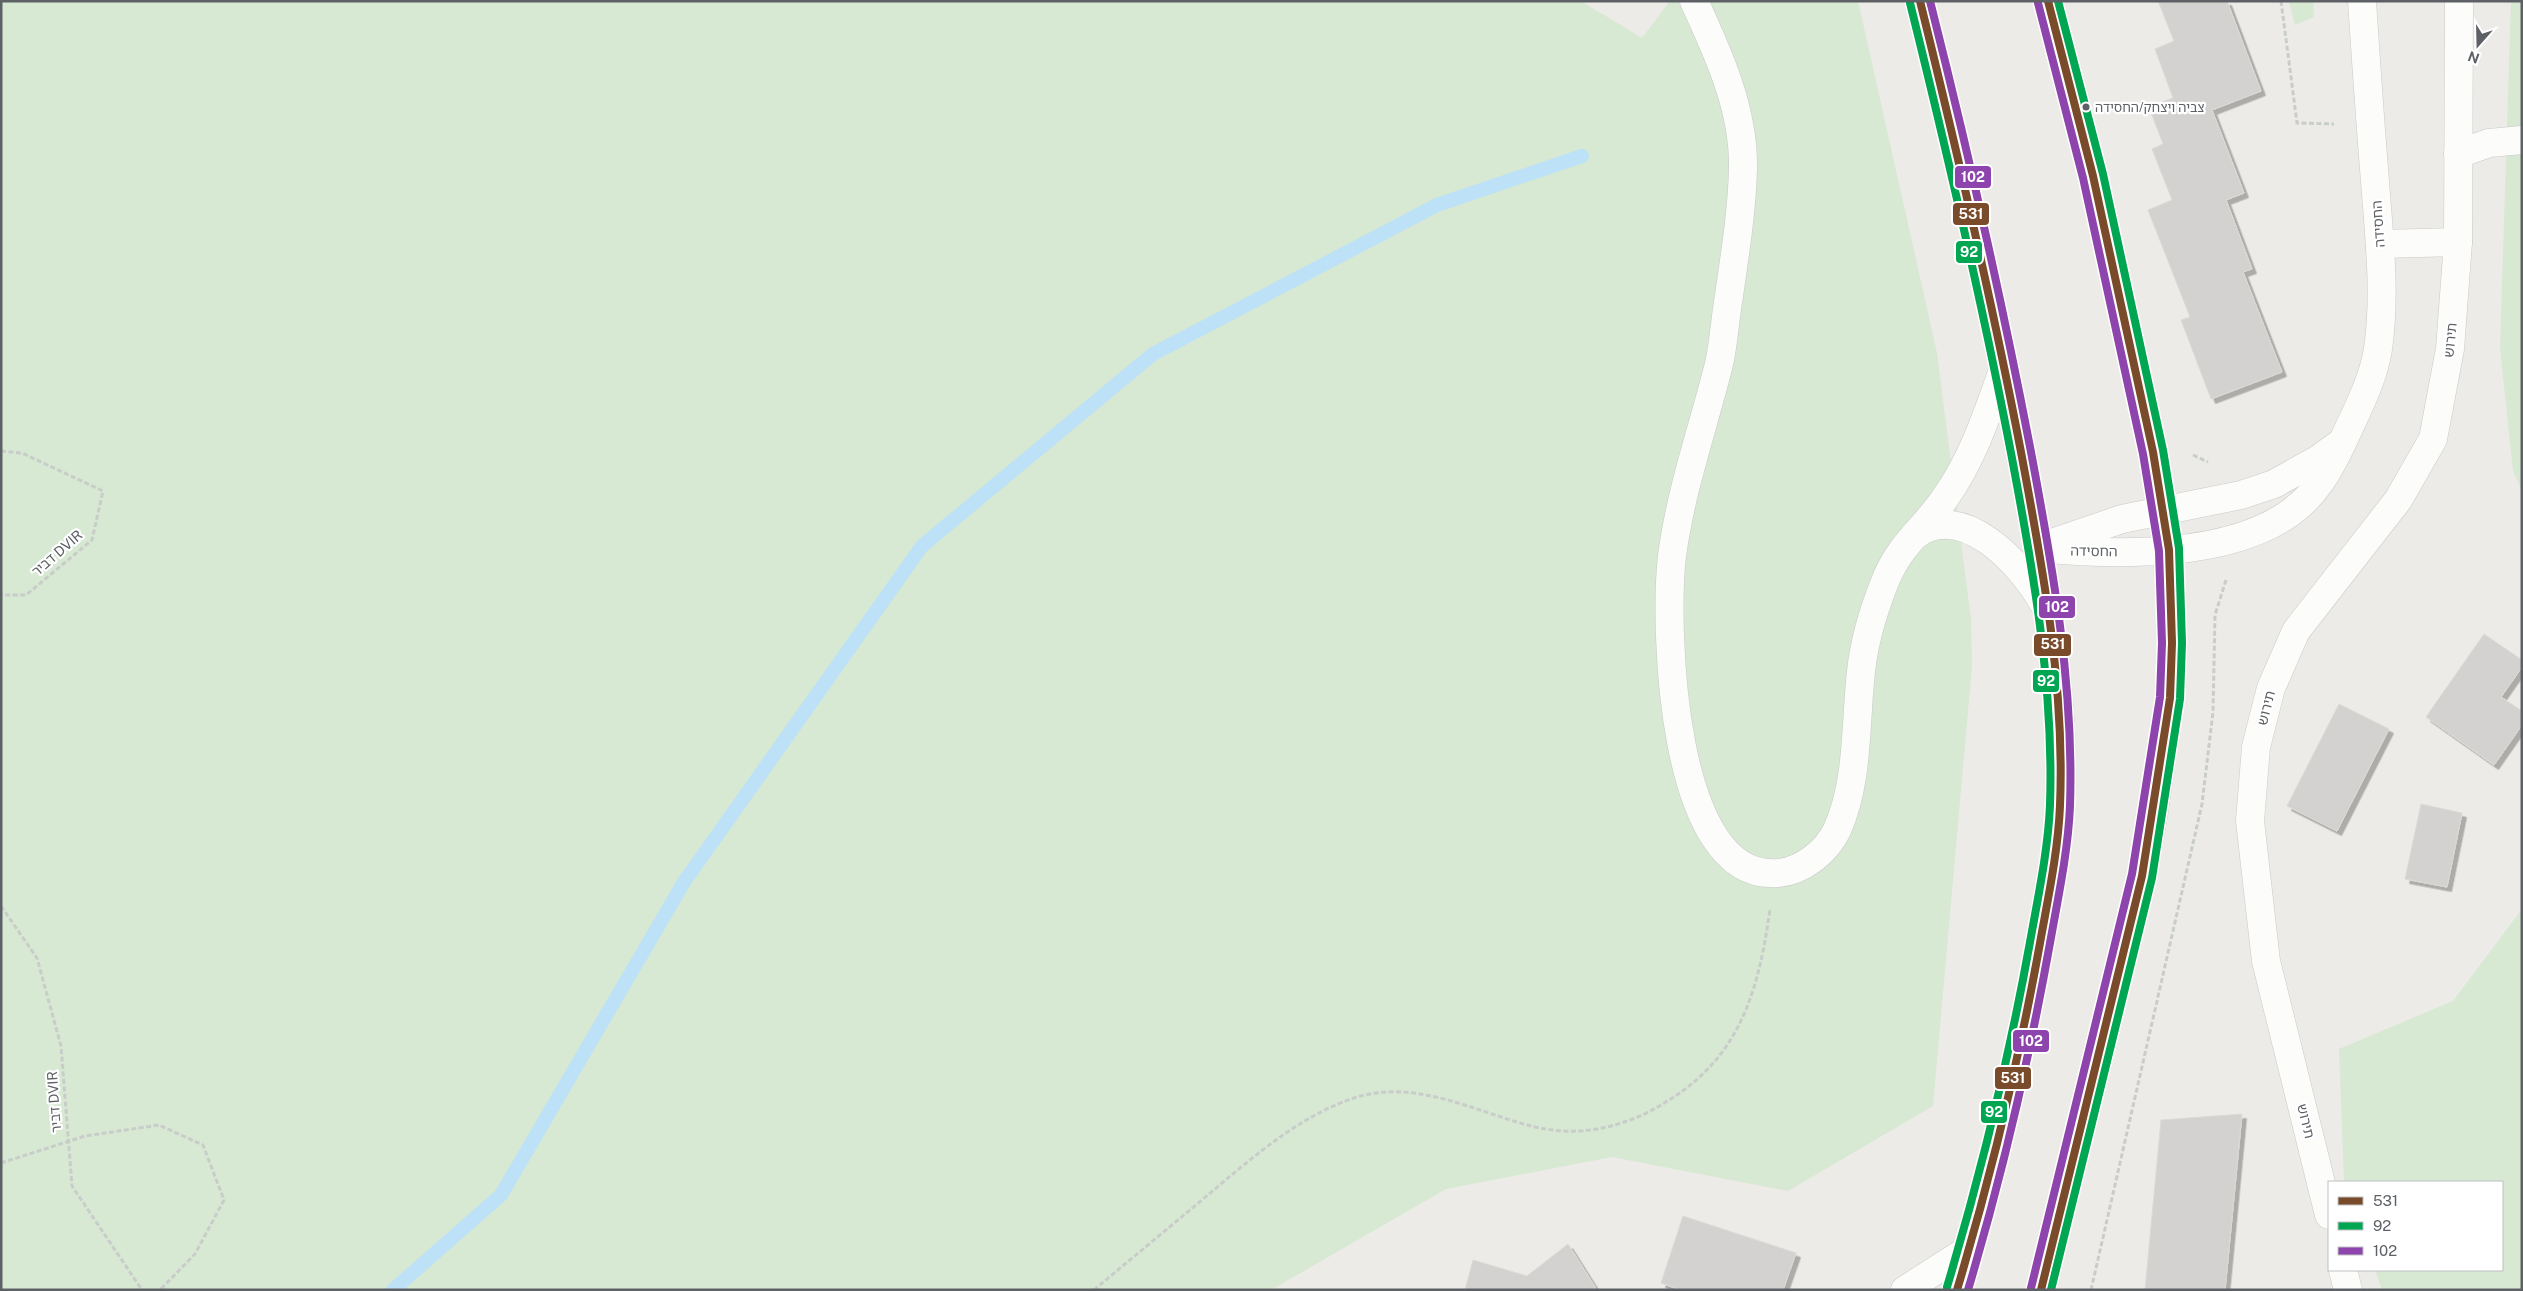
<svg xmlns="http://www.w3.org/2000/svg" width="2523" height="1291" viewBox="0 0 2523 1291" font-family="'Public Sans','Noto Sans Hebrew',sans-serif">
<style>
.green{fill:#d7e8d3}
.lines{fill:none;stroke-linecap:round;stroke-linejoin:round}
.stream{stroke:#bde1f6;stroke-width:14}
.building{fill:#d3d2d0;stroke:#dcdad6;filter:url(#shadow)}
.minor-casing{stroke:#c9cac9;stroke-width:29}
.path{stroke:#c9cdca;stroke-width:3;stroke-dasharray:5 2.5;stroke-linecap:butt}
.minor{stroke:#fcfcfb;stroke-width:28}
.bus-1-casing{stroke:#fff;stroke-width:11}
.bus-2-casing{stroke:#fff;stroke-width:11}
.bus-3-casing{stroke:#fff;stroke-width:11}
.bus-1{stroke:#7a4b2a;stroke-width:8}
.bus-2{stroke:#00a651;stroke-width:8}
.bus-3{stroke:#8e44ad;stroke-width:8}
.bus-dot{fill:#5d6165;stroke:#fff;stroke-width:2}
.labels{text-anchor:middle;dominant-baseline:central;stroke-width:4.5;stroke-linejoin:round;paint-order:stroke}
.bus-label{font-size:13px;fill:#5d6165;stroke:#fff;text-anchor:start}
.street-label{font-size:14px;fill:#5d6165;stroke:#fff}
.line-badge{stroke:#fff;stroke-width:2}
.badge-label{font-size:14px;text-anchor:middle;font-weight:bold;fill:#fff}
</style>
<defs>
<filter id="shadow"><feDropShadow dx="4.5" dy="4.5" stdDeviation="0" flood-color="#0004"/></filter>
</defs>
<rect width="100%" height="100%" fill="#edebe7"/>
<g class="green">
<polygon points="1,1 1581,1 1642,38 1670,1 1858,1 1937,353 1971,620 1972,666 1933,1106 1788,1191 1612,1157 1446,1189 1271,1290 1,1290"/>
<polygon points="2289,1 2313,1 2314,17 2295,25"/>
<polygon points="2511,1 2522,1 2522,490 2513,471 2500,348"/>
<polygon points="2522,909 2522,1290 2382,1290 2375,1270 2502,1270 2502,1182 2344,1182 2339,1049 2453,1001"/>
</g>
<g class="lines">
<polyline class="stream" points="393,1290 501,1195 684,882 922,546 1153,354 1437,205 1582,156"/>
</g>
<g class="building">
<polygon points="2158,1 2227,1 2261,91 2212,110 2244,193 2226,200 2252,269 2243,272 2282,372 2211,399 2181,320 2190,317 2148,210 2172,200 2152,149 2163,144 2149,107 2173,98 2155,49 2174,41"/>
<polygon points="2484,634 2522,660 2522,667 2501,697 2522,711 2522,725 2494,765 2426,717"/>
<polygon points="2339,704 2389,729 2337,831 2287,806"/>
<polygon points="2421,804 2462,813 2447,887 2405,879"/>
<polygon points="2242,1114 2225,1290 2145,1290 2161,1120"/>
<polygon points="1683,1216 1796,1253 1783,1290 1680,1290 1661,1283"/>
<polygon points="1568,1244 1597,1290 1465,1290 1473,1260 1527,1276"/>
</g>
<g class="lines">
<defs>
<g id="minor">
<path d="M1694,1c24,52 50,108 49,167 -1,43 -8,85 -14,128 -4,22 -5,46 -10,68 -16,64 -38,125 -47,192 -8,69 -2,327 106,317 25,-2 49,-22 59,-43 22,-49 18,-106 24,-158 3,-30 12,-60 23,-88 15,-40 39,-53 61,-86 28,-39 43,-86 59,-131"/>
<path d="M1920,1c36,143 69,287 97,432 18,95 37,191 43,287 2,28 0,58 0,86 -2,41 -12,84 -18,124 -20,121 -49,243 -85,360"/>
<polyline points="2458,154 2489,143 2522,140"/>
<polyline points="2380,244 2458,242"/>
<path d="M1914,536c47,-38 107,28 128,65"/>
<polyline points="2046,545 2122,519 2241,495 2274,484 2317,460 2342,442"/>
<path d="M2038,548c74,7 182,10 246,-31 31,-20 45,-46 60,-78 13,-29 29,-58 34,-90 8,-56 1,-112 -3,-168 -5,-60 -9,-120 -13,-180"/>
<polyline points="2329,1215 2266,961 2250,821 2256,747 2271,688 2296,631 2398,500 2433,439 2450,349 2458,242 2459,1"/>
<polyline points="2343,1270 2348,1290"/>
<polyline points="1905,1290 1969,1249"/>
<polyline points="2041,1290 2142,876 2153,817 2170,698 2172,643 2169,550 2153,452 2093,176 2048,1"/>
</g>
</defs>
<use href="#minor" class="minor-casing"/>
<g class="path">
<polyline points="2281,1 2297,123 2334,124"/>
<polyline points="1,451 22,453 103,491 92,540 26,595 1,595"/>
<polyline points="2193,455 2208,462"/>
<polyline points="1,906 37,958 61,1046 72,1186 142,1290"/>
<polyline points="1,1163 85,1136 159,1125 203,1145 224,1200 195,1254 160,1290"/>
<path d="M1094,1290c38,-32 77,-64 115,-96 44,-37 88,-76 142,-95 62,-22 122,12 180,27 38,10 76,5 111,-11 92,-44 115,-111 128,-206"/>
<polyline points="2091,1290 2202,804 2213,712 2215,615 2226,580"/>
</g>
<use href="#minor" class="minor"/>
<defs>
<g id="bus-1">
<path d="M1920,1c37,150 72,300 101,451 22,117 44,234 39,354 -2,46 -12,92 -20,137 -21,117 -49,233 -83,347"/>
<polyline points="2041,1290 2142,876 2170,698 2172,643 2169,550 2153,452 2093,176 2048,1"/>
</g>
<g id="bus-2">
<path d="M1910,3c37,149 72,299 101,450 22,116 43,233 39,352 -2,46 -12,92 -20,137 -21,117 -49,231 -83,345"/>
<polyline points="2051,1290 2152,878 2180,699 2182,643 2179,548 2163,450 2103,174 2058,1"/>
</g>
<g id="bus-3">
<path d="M1930,1c38,150 72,300 101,451 22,117 43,234 39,354 -2,46 -12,92 -20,137 -21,117 -48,233 -82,347"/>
<polyline points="2031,1288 2132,874 2160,697 2162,643 2159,551 2143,454 2083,178 2038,3"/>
</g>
</defs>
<use href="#bus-1" class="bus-1-casing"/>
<use href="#bus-2" class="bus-2-casing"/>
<use href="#bus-3" class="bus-3-casing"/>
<use href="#bus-1" class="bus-1"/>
<use href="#bus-2" class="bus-2"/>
<use href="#bus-3" class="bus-3"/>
</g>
<circle class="bus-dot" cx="2086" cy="107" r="4.5"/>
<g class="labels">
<g class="bus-label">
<text x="2095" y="107">צביה ויצחק/החסידה</text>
</g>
<g class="street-label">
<text transform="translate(2378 224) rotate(-94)">החסידה</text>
<text transform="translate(2450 340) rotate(-84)">תירוש</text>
<text transform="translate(2094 551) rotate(1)">החסידה</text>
<text transform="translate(57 553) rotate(-41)">דביר DVIR</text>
<text transform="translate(2266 708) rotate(-76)">תירוש</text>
<text transform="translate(54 1102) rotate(-94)">דביר DVIR</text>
<text transform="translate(2306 1121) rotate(76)">תירוש</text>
</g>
</g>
<g class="line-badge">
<rect x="1954" y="165" width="38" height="24" rx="5" fill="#8e44ad"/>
<rect x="1952" y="202" width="38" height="24" rx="5" fill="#7a4b2a"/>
<rect x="1955" y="240" width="28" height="24" rx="5" fill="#00a651"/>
<rect x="2038" y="595" width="38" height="24" rx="5" fill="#8e44ad"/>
<rect x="2033" y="633" width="39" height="24" rx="5" fill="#7a4b2a"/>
<rect x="2032" y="669" width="28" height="24" rx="5" fill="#00a651"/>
<rect x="2012" y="1029" width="38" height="24" rx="5" fill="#8e44ad"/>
<rect x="1994" y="1066" width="38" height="24" rx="5" fill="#7a4b2a"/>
<rect x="1980" y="1100" width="28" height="24" rx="5" fill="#00a651"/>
</g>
<g class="badge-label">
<text x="1973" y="182">102</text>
<text x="1971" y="219">531</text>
<text x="1969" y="257">92</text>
<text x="2057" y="612">102</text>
<text x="2053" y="649">531</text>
<text x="2046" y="686">92</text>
<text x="2031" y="1046">102</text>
<text x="2013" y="1083">531</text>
<text x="1994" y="1117">92</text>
</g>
<rect width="2523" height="1291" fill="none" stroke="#5d6165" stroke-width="5"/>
<rect x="2328" y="1181" width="175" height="90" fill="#ffffff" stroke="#bec0c1"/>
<rect x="2338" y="1197" width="25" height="8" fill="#7a4b2a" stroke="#bec0c1"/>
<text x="2373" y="1206" font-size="15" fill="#5d6165">531</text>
<rect x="2338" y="1222" width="25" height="8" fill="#00a651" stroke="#bec0c1"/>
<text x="2373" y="1231" font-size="15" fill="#5d6165">92</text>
<rect x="2338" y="1247" width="25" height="8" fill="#8e44ad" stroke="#bec0c1"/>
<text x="2373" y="1256" font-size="15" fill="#5d6165">102</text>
<g transform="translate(2478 45) rotate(200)" stroke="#ffffff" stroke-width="4" paint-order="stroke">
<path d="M0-4L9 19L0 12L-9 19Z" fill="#5d6165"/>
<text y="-8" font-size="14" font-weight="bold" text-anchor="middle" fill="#5d6165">N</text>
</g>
</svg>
